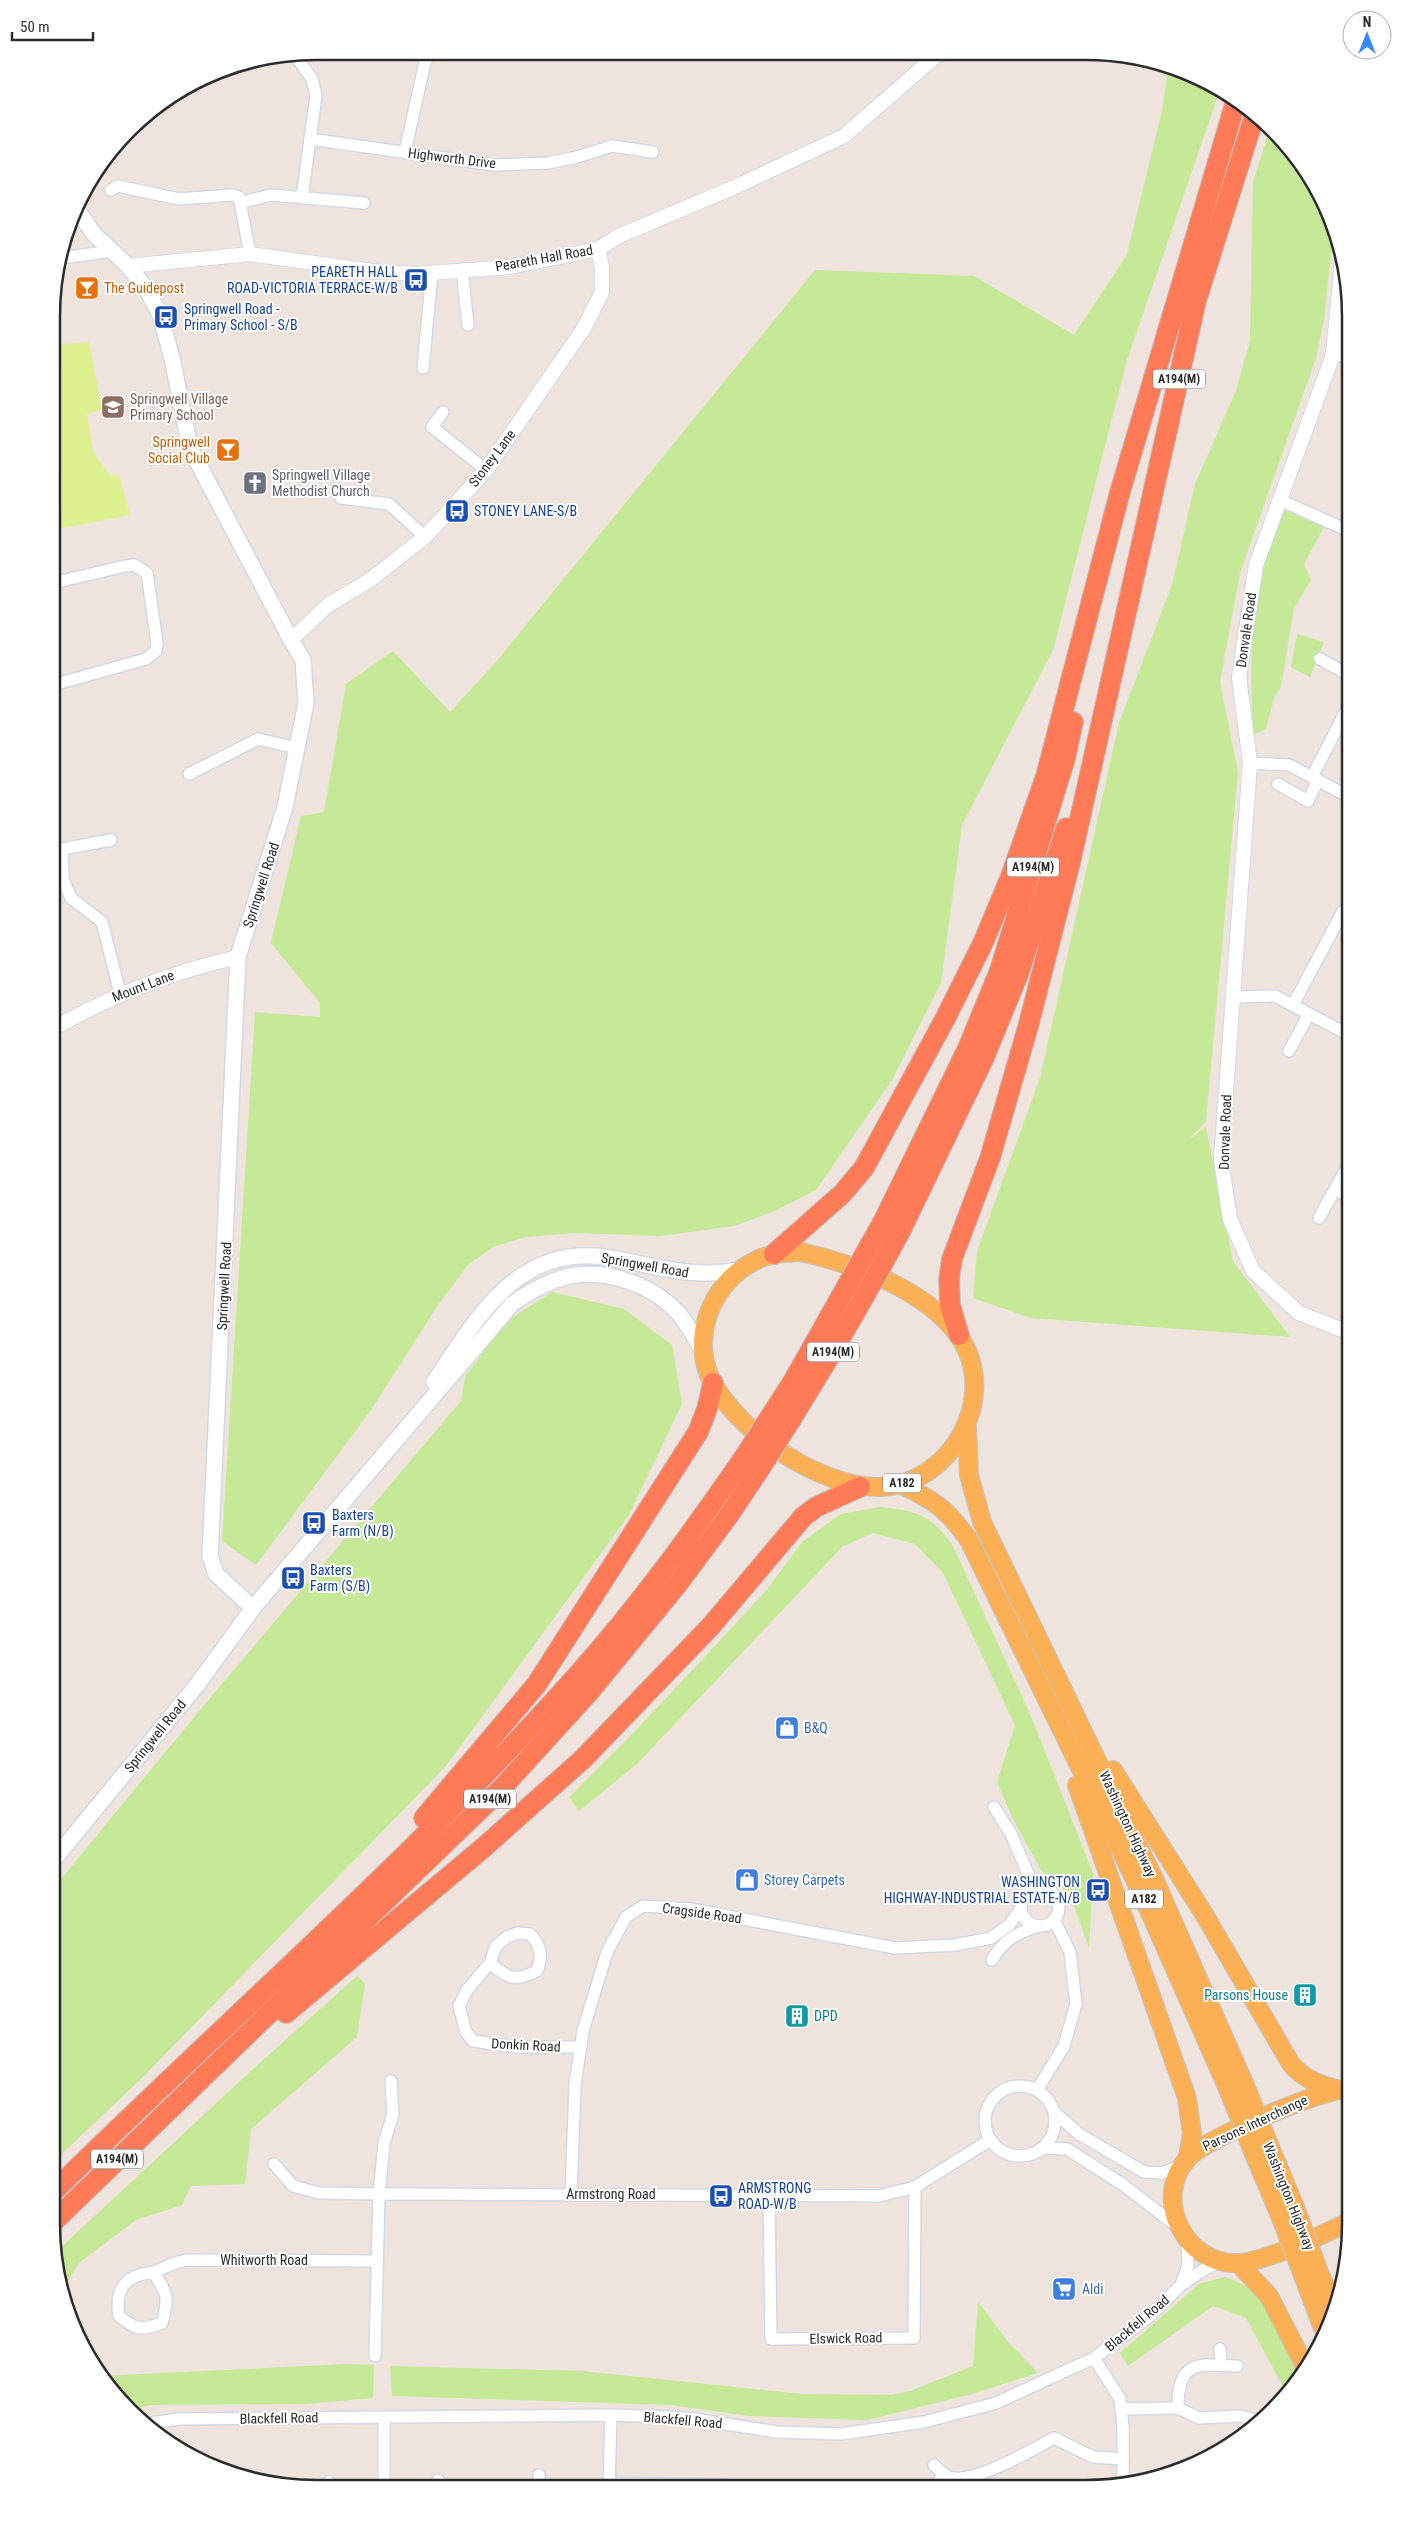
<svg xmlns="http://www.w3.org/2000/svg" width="1402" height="2540" viewBox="0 0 1402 2540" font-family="'Roboto Condensed',sans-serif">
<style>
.green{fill:#c5e996}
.pitch{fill:#def191}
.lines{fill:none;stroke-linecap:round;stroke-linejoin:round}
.minor-casing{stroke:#d2dae6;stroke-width:14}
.tertiary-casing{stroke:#d2dae6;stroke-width:16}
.secondary-casing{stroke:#d2dae6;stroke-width:18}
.primary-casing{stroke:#c4c4c4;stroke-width:20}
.motorway-casing{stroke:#c4c4c4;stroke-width:22}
.minor{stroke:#fff;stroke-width:11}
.tertiary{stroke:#fff;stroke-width:14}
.secondary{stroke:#fff;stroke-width:15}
.primary{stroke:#fcb055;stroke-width:18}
.motorway{stroke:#ff7b58;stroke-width:20}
.primary-bridge-casing{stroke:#c4c4c4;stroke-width:20;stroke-linecap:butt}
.motorway-bridge-casing{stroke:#c4c4c4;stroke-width:22;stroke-linecap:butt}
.primary-bridge{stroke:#fcb055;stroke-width:18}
.motorway-bridge{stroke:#ff7b58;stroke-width:20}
.labels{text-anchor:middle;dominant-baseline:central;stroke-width:4;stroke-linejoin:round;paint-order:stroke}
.shield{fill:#fff;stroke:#6b6b6b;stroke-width:1}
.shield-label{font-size:12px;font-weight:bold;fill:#2c2c2c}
.street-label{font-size:14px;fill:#2c2c2c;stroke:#fff}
.transit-label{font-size:14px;fill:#164399;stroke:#fff;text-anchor:start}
.food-label{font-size:14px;fill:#c56008;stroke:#fff;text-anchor:start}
.education-label{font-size:14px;fill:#785e54;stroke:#fff;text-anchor:start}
.worship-label{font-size:14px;fill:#5b616d;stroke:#fff;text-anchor:start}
.shop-label{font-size:14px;fill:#366cbe;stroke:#fff;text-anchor:start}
.culture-label{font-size:14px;fill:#0d838f;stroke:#fff;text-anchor:end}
.rim{fill:none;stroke:#2c2c2c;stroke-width:2.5}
</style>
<rect width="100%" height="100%" fill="#efe3dd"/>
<g class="green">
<polygon points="1168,67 1203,78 1220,90 1127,360 1053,650 962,825 941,983 892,1080 816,1190 775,1211 734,1226 660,1236 575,1233 526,1237 493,1247 468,1265 438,1305 371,1410 256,1565 222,1541 255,1012 320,1017 320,1003 271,943 301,816 324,812 346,684 393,651 450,712 496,662 815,270 974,276 1074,335 1127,255 1163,106"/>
<polygon points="1270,128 1306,169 1334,225 1324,321 1316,358 1240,573 1220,682 1238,772 1206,1121 1188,1140 1206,1127 1233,1261 1290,1337 1031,1318 973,1298 977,1251 1040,1078 1119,723 1172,585 1195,484 1235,393 1250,341 1253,182"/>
<path d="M1282,509l42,18 -20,37 7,16 -17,28 -13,79 -6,8 -9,34 -13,6c-2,-56 -4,-113 10,-168 4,-19 13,-39 19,-58z"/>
<polygon points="1297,634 1324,642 1310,677 1291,667"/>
<polygon points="552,1292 624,1309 672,1345 682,1404 629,1515 446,1766 142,2078 51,2164 52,1890 205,1704 461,1401 465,1376 507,1321"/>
<path d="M880,1507c38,4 50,7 73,39l78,170 62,157 -4,75 -19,-53 -29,-25 -27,-49 -17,-39 18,-57 -72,-152 -28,-29 -42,-11 -31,14 -205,217 -58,47 -10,-14 71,-71 125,-134 38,-51 38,-27z"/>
<polygon points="357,1976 365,1983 357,2037 251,2129 245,2184 191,2186 182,2205 136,2220 79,2263 62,2291 56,2252 252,2070"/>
<polygon points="1225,2277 1257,2290 1300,2378 1287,2394 1246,2318 1213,2306 1128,2366 1120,2353 1199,2284"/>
<polygon points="978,2302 1008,2342 1038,2373 972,2394 868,2420 750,2416 670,2405 392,2396 390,2366 582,2371 802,2394 892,2395 910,2391 973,2366"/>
<polygon points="345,2364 374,2365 373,2398 306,2404 150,2405 133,2410 101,2376"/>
</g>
<polygon class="pitch" points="89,342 102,410 87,414 93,451 110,476 119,475 130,515 53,530 53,345"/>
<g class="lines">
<defs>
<g id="minor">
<polyline points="295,55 312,79 316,96 302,198"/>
<polyline points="310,139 494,165 548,163 577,157 612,146 653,152"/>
<polyline points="405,152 425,62 430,52"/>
<polyline points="111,190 118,186 179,199 232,195 239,197 250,254"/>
<polyline points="247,201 271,195 364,203"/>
<polyline points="61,258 113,251"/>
<polyline points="462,270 468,325"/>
<polyline points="1333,355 1351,357"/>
<polyline points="423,368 432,272"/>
<polyline points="443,412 432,427 486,470"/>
<polyline points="341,498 389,504 425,537"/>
<polyline points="1280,500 1351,532"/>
<polyline points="1320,659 1351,676"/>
<polyline points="53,685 146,659 156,651 157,643 147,573 134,565 125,566 53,583"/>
<polyline points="1250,763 1289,765 1351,798"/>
<polyline points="189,774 258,739 297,748"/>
<polyline points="1312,777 1351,701"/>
<polyline points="1278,784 1308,801 1318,780"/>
<polyline points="111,840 62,849 63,879 71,898 102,922 120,993"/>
<polyline points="1233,997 1275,996 1351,1036"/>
<polyline points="1293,1005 1343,911"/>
<polyline points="1289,1051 1309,1014"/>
<polyline points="1336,1190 1350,1197"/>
<polyline points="1319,1218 1350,1162"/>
<polyline points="1345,1331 1350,1320"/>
<polyline points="994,1807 1011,1834 1035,1890"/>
<circle cx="1040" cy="1907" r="19"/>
<path d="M992,1960c12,-21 25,-27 47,-34"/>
<path d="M490,1963c19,16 24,19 47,8 6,-15 4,-25 -7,-37l-13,-1 -10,4 -11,9 -6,17 -23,27 -8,16 7,26 7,9 43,6h65"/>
<circle cx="1020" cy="2121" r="35"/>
<polyline points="1037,2090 1064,2046 1076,2004 1070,1952 1054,1920"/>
<polyline points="1054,2112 1079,2134 1144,2172 1162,2173 1182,2165"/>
<polyline points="1043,2148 1067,2149 1122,2184 1179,2228"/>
<polyline points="274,2164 293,2186 319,2193 379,2194 384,2143 393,2114 391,2081"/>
<polyline points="571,2194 575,2085 583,2031 607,1952 626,1917 643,1906 691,1909 895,1948 955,1945 991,1938 1009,1925 1021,1909"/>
<polyline points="769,2195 771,2339 914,2338 915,2187"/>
<path d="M153,2272c15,21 16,27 9,51 -21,8 -26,7 -43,-7 -3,-18 0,-34 20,-41 5,-2 11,-1 15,-3 12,-5 21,-10 33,-12l190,1"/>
<polyline points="1181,2285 1188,2266 1187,2239"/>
<polyline points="1220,2349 1221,2365"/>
<polyline points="375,2356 379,2194 879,2196 915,2187 990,2140"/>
<polyline points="1094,2358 1120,2399 1123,2427 1123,2483"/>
<path d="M1178,2408c0,-48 19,-44 59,-42"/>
<polyline points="1121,2409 1178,2408 1199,2418 1240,2416 1260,2421"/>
<polyline points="384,2417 384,2487"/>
<polyline points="155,2422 156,2435"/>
<polyline points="146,2424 178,2419 611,2415 688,2418 777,2432 841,2434 924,2422 996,2403 1094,2358 1150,2316 1181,2285 1203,2270 1221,2261"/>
<path d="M934,2465c5,5 11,12 19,13 26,3 77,-27 101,-40l39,19 30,2"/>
<polyline points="539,2475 539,2487"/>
<polyline points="438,2480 438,2487"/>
<polyline points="610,2483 726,2485 739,2488"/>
<polyline points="328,2487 329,2482"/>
<polyline points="609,2487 611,2415"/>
<polyline points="937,2488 942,2474"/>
</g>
<g id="tertiary">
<polyline points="1342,262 1333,355 1256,565 1239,677 1250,763 1221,1160 1230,1219 1253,1271 1299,1313 1350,1333"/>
<polyline points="128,266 250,254 379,272 417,274 510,267 598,249 619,236 737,186 844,136 937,55"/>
<polyline points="291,640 328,605 370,580 425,537 486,470 584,328 602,292 602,267 598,249"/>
<path d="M53,1029c58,-34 119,-57 185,-72"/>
</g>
<g id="secondary">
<polyline points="76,208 94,234 128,266 146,288 160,315 172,358 190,448 291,640 303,660 306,703 285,807 238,957 210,1556 216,1574 253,1608"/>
<path d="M434,1382c43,-64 85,-141 177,-124 47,8 78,21 128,12"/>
<path d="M52,1862l145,-177 56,-77 259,-304c14,-10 27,-18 44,-24 42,-15 94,2 123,34 10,12 17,26 25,39"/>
</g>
<g id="primary">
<path d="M801,1252c53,12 124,37 157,83 44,60 -7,152 -80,152 -58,0 -136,-53 -164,-102 -26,-44 -3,-103 41,-124 14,-8 30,-8 46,-9z"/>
<polyline points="967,1427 969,1475 982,1522 1156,1883 1244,2083"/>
<path d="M900,1484c35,17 46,24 69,56l171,350 88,199"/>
<path d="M1113,1770l91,144 87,150c13,15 26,20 45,25"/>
<polyline points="1077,1785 1187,2098 1192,2134 1188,2157"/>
<polyline points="1270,2147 1295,2207"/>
<polyline points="1254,2154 1279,2213"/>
<path d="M1350,2222c-28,12 -82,39 -110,41 -54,4 -89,-64 -52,-105 17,-19 137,-71 162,-69"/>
<polyline points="1238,2263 1269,2296 1306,2368"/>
<polyline points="1319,2272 1335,2308"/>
<polyline points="1304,2278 1325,2334"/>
</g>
<g id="motorway">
<polyline points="883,1222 968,1048 1000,970 1065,759 1073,722"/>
<polyline points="901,1230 983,1060 1018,975 1066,828"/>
<polyline points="774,1254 842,1194 864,1168 945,1019 983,943 1011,876 1046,776 1120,492 1236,101"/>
<polyline points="959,1335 950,1305 949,1279 952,1259 990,1158 1028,1027 1070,863 1196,301 1255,114"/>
<polyline points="424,1818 537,1684 698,1432 707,1409 713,1383"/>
<polyline points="286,2013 483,1848 583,1759 711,1626 803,1517 816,1507 860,1487"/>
<path d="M51,2194c174,-172 360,-333 523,-515 63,-70 118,-146 171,-223"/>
<polyline points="51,2224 500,1790 590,1691 677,1585 729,1515 759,1470"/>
</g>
</defs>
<use href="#minor" class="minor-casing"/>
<use href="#tertiary" class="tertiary-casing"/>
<use href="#secondary" class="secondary-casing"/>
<use href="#primary" class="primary-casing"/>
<use href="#motorway" class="motorway-casing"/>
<use href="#minor" class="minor"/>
<use href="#tertiary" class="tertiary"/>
<use href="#secondary" class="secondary"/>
<use href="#primary" class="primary"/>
<use href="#motorway" class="motorway"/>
<defs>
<g id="primary-bridge">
<polyline points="1244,2083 1270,2147"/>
<polyline points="1228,2089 1254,2154"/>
<polyline points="1295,2207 1319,2272"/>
<polyline points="1279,2213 1304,2278"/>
</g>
<g id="motorway-bridge">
<polyline points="745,1456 794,1380 883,1222"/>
<path d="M759,1470c51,-79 98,-158 142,-240"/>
</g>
</defs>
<use href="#primary-bridge" class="primary-bridge-casing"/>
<use href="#motorway-bridge" class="motorway-bridge-casing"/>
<use href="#primary-bridge" class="primary-bridge"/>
<use href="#motorway-bridge" class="motorway-bridge"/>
</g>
<defs>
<symbol id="bus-square" viewBox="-11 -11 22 22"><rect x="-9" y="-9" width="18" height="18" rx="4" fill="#1a4fb4" stroke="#fff"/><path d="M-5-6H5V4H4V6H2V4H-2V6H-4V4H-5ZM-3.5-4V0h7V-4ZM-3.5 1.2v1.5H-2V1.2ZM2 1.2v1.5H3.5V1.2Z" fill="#fff"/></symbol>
<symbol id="bar-square" viewBox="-11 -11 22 22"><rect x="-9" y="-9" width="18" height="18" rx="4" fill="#e8710a" stroke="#fff"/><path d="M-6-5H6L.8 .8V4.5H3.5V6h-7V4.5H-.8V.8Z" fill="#fff"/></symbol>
<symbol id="school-square" viewBox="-11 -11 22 22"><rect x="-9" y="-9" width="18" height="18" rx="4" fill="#8d6e63" stroke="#fff"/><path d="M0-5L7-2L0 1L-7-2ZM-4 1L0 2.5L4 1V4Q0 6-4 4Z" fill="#fff"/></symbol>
<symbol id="church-square" viewBox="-11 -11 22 22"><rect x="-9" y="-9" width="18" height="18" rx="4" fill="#6b7280" stroke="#fff"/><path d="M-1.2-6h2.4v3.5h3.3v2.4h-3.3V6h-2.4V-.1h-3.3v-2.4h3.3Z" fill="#fff"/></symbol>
<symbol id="shop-square" viewBox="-11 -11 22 22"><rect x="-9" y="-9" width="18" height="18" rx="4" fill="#3f7fe0" stroke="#fff"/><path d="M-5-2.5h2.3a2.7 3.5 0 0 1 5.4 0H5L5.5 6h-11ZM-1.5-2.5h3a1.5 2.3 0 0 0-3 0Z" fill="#fff"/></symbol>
<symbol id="building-square" viewBox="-11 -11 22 22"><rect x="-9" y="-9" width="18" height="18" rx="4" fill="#0f9aa8" stroke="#fff"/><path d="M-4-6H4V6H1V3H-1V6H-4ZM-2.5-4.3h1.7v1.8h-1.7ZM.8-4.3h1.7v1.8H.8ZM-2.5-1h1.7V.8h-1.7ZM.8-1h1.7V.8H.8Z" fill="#fff"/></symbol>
<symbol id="supermarket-square" viewBox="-11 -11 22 22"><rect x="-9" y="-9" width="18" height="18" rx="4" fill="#3f7fe0" stroke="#fff"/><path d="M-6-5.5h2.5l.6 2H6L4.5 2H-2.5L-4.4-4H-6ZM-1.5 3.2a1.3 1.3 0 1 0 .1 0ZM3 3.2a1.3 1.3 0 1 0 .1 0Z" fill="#fff"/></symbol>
</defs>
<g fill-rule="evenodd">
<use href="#bus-square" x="402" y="266" width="28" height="28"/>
<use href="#bar-square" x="73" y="274" width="28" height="28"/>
<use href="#bus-square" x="152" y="303" width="28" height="28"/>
<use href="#school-square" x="99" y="393" width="28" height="28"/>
<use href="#bar-square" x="214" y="436" width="28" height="28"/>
<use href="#church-square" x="241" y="469" width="28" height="28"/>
<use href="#bus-square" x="443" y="497" width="28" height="28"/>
<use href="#bus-square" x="300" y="1509" width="28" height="28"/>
<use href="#bus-square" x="279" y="1564" width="28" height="28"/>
<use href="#shop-square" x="773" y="1714" width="28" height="28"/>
<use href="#shop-square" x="733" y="1866" width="28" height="28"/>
<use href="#bus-square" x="1084" y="1876" width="28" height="28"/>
<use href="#building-square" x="1291" y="1981" width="28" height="28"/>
<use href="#building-square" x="783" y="2002" width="28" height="28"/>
<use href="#bus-square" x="707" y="2182" width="28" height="28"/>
<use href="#supermarket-square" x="1050" y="2275" width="28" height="28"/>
</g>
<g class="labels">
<g class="shield">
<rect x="1153" y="369.5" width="52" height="19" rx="4"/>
<rect x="1007" y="857.5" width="52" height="19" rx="4"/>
<rect x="807" y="1342.5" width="52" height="19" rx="4"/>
<rect x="883" y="1473.5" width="38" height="19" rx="4"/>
<rect x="464" y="1789.5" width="52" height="19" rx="4"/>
<rect x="1125" y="1889.5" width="38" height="19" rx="4"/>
<rect x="91" y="2149.5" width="52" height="19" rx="4"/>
</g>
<g class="shield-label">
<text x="1179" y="379">A194(M)</text>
<text x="1033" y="867">A194(M)</text>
<text x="833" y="1352">A194(M)</text>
<text x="902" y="1483">A182</text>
<text x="490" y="1799">A194(M)</text>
<text x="1144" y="1899">A182</text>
<text x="117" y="2159">A194(M)</text>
</g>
<g class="street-label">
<text transform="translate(452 158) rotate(7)">Highworth Drive</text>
<text transform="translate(544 258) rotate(-10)">Peareth Hall Road</text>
<text transform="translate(492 458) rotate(-53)">Stoney Lane</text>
<text transform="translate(1246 630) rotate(-82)">Donvale Road</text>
<text transform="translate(261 885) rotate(-72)">Springwell Road</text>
<text transform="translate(143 986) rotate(-21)">Mount Lane</text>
<text transform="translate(1225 1132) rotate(-88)">Donvale Road</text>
<text transform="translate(645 1265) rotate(10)">Springwell Road</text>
<text transform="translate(224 1286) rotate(-87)">Springwell Road</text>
<text transform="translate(155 1736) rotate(-51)">Springwell Road</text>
<text transform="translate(1128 1824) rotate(65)">Washington Highway</text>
<text transform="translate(702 1913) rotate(8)">Cragside Road</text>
<text transform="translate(526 2045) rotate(3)">Donkin Road</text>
<text transform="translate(1255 2123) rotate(-25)">Parsons Interchange</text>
<text x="611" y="2194">Armstrong Road</text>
<text transform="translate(1289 2196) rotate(68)">Washington Highway</text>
<text x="264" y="2260">Whitworth Road</text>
<text transform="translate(1137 2323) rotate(-40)">Blackfell Road</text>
<text transform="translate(846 2338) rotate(-1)">Elswick Road</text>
<text transform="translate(279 2418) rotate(-1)">Blackfell Road</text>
<text transform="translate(683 2420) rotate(5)">Blackfell Road</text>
</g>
<g class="transit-label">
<text x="398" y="272" text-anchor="end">PEARETH HALL<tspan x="398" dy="16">ROAD-VICTORIA TERRACE-W/B</tspan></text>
<text x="184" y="309">Springwell Road -<tspan x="184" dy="16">Primary School - S/B</tspan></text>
<text x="474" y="511">STONEY LANE-S/B</text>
<text x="332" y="1515">Baxters<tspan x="332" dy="16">Farm (N/B)</tspan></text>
<text x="310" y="1570">Baxters<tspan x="310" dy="16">Farm (S/B)</tspan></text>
<text x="1080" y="1882" text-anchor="end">WASHINGTON<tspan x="1080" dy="16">HIGHWAY-INDUSTRIAL ESTATE-N/B</tspan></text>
<text x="738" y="2188">ARMSTRONG<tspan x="738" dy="16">ROAD-W/B</tspan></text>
</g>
<g class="food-label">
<text x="104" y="288">The Guidepost</text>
<text x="210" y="442" text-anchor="end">Springwell<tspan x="210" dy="16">Social Club</tspan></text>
</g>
<g class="education-label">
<text x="130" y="399">Springwell Village<tspan x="130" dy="16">Primary School</tspan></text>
</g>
<g class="worship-label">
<text x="272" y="475">Springwell Village<tspan x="272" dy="16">Methodist Church</tspan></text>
</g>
<g class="shop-label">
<text x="804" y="1728">B&amp;Q</text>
<text x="764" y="1880">Storey Carpets</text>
<text x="1082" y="2289">Aldi</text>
</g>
<g class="culture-label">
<text x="1288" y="1995">Parsons House</text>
<text x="814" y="2016" text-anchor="start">DPD</text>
</g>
</g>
<path d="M0 0H1402V2540H0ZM316 60H1086A256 256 0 0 1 1342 316V2224A256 256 0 0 1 1086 2480H316A256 256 0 0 1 60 2224V316A256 256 0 0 1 316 60Z" fill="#fff" fill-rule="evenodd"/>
<path class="rim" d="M316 60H1086A256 256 0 0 1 1342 316V2224A256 256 0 0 1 1086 2480H316A256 256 0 0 1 60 2224V316A256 256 0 0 1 316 60Z"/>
<g transform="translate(1367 35)"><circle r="24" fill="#ffffff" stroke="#ababab"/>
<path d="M0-4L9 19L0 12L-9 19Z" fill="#3a8aff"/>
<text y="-8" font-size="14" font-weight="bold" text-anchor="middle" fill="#2c2c2c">N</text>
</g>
<path d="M12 32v8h81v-8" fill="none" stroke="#2c2c2c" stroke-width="2.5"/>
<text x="20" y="32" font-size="15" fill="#2c2c2c" stroke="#ffffff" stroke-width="4" paint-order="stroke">50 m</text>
</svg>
